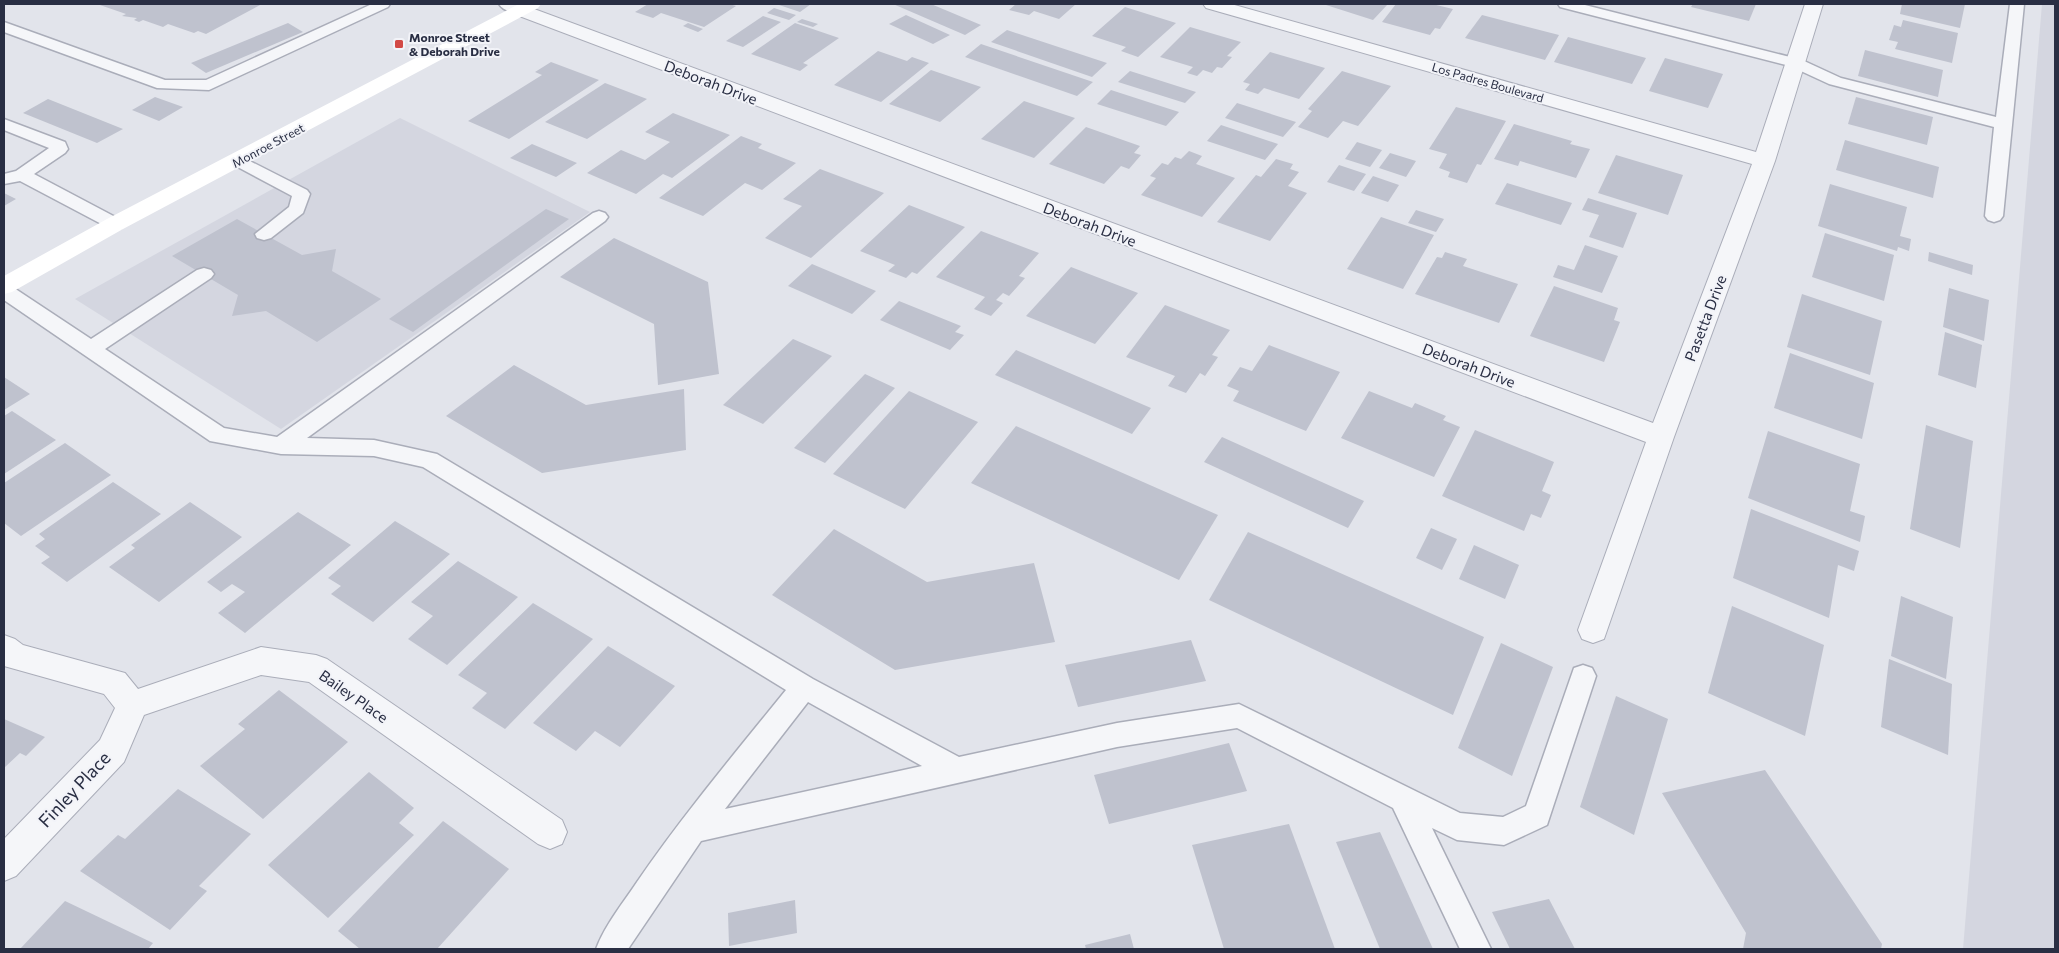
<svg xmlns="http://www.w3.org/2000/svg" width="2059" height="953" viewBox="0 0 2059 953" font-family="Commissioner,sans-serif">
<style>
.built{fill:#d4d6e0}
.building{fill:#bfc2ce}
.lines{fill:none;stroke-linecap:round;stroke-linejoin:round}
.service-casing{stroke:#aaadb9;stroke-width:3}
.minor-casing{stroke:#aaadb9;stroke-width:2}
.service{fill:#f5f6f9;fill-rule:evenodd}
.minor{fill:#f5f6f9;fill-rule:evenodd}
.secondary{fill:#fff;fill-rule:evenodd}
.poi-dot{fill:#d24945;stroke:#f2f3f8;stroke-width:2}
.labels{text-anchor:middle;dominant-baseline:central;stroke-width:4;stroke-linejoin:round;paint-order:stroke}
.far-poi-label{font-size:12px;font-weight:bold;fill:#292e43;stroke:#f2f3f8;text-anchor:start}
.far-street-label{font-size:12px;fill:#292e43;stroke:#f2f3f8}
.street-label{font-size:15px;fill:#292e43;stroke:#f2f3f8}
.near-street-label{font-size:18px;fill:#292e43;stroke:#f2f3f8}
</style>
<rect width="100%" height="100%" fill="#e2e4eb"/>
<g class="built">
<polygon points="2042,4 2055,4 2055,949 1963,949"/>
<polygon points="400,118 590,212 281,429 75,299"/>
</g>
<g class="building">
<polygon points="97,4 262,4 206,34 198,31 194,33 168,24 163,27 143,20 139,22 134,20 137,18 122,16 126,14"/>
<polygon points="648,4 729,4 736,6 704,27 661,13 653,18 635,12"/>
<polygon points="776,4 811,4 800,12"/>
<polygon points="893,4 931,4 981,25 965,35"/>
<polygon points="1016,4 1076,4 1059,19 1034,11 1029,15 1009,10"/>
<polygon points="1328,4 1388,4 1373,20 1326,5"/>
<polygon points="1396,4 1432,4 1453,9 1440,29 1435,28 1430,35 1382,22"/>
<polygon points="1693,4 1756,4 1749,21 1691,7"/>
<polygon points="1902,4 1965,4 1960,28 1900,14"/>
<polygon points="1125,7 1176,23 1138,57 1121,51 1126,47 1092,36"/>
<polygon points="774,8 796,15 789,20 767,13"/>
<polygon points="906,15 950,35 933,44 889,24"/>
<polygon points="1482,15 1559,35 1545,60 1465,38"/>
<polygon points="763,16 781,22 743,47 726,41"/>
<polygon points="802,19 818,24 813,27 797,22"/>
<polygon points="1903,20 1958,33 1952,63 1895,49 1898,42 1889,40 1894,25 1901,27"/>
<polygon points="288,23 303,32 206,73 191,63"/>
<polygon points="688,23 703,29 698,32 683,26"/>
<polygon points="795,23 839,38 803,63 808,65 800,71 751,54"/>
<polygon points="1190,27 1241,42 1227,56 1232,57 1222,68 1217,67 1212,73 1203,70 1197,76 1187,73 1193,67 1160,57"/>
<polygon points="1007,30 1107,63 1092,77 991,42"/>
<polygon points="1568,37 1646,58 1632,84 1554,62"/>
<polygon points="981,44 1093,82 1077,96 965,57"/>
<polygon points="1865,50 1943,70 1938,97 1858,76"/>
<polygon points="878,51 907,61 912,57 929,63 881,102 834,85"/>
<polygon points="1270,52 1325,68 1299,99 1264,88 1258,94 1245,90 1250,84 1243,82"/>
<polygon points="1665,58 1723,74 1708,108 1649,91"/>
<polygon points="551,62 599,80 509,139 468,121 542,75 535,72"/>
<polygon points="931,70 981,87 940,122 889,104"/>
<polygon points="1130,71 1196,92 1185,103 1118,82"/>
<polygon points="1342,71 1391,86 1358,126 1343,121 1328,138 1298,127 1312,111 1308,109"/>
<polygon points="605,83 647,99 587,139 545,122"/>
<polygon points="1111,90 1179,112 1166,126 1097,104"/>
<polygon points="155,97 183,107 159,121 132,110"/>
<polygon points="1856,97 1933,117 1927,145 1848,124"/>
<polygon points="48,99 123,129 97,143 23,113"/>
<polygon points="1024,101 1075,118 1034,158 981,139"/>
<polygon points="1237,103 1296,122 1283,137 1225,118"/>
<polygon points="1456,107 1506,121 1481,165 1477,164 1467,183 1448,177 1450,172 1439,168 1447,154 1429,149"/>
<polygon points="673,113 730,135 672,178 663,174 636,194 587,173 621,150 645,160 670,142 645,132"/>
<polygon points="1514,124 1572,141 1570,144 1590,149 1576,178 1520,161 1518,166 1494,159"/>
<polygon points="1221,125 1278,144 1265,160 1207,141"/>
<polygon points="1086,127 1140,146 1134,153 1141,155 1129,169 1121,166 1104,184 1049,164"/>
<polygon points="741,136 762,144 758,148 796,163 762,190 745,183 703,216 659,198"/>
<polygon points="1845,140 1939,167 1933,198 1836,170"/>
<polygon points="1357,142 1382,150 1370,167 1345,159"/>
<polygon points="532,144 577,163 556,177 510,158"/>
<polygon points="1189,151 1202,156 1196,164 1235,178 1202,217 1141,195 1156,178 1150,176 1162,163 1168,165 1175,157 1181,159"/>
<polygon points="1390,153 1416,161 1406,177 1379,168"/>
<polygon points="1616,155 1683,175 1668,215 1598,193"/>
<polygon points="1276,159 1293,164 1290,169 1299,172 1288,186 1307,193 1270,241 1217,222 1256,175 1261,177"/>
<polygon points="1339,165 1366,174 1354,191 1327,182"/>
<polygon points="820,169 884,193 811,258 765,238 802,206 783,199"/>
<polygon points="1373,176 1399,185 1388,202 1361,193"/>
<polygon points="1507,183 1572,203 1561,225 1495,204"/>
<polygon points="1830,184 1907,207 1900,236 1911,239 1909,251 1898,247 1897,251 1818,226"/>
<polygon points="4,193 16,199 4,206"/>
<polygon points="1588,198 1637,213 1623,248 1589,237 1599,215 1582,210"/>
<polygon points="909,205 965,227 917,274 912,272 906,278 888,271 895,265 860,251"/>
<polygon points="546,209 569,219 413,332 389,319"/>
<polygon points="1416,210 1444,219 1436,232 1408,223"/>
<polygon points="1381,217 1434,235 1403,289 1347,269"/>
<polygon points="237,219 302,255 336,249 332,271 381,299 317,342 266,311 232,316 238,295 172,256"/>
<polygon points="981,231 1039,253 1019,276 1025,278 1009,296 1003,293 996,300 1003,303 991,316 974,309 985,297 936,277"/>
<polygon points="1825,233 1894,255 1884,301 1812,277"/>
<polygon points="614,238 708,282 719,374 658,385 654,324 560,277"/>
<polygon points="1585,245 1618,256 1602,293 1553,277 1558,265 1574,270"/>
<polygon points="1445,252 1467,259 1463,266 1518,284 1499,323 1415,294 1437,257 1442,258"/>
<polygon points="1929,252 1973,265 1972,275 1928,261"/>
<polygon points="812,264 876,291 852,314 788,286"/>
<polygon points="1071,267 1138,293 1095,344 1026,316"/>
<polygon points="1554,286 1618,308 1614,320 1620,322 1604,362 1530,336"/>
<polygon points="1949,288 1989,300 1984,341 1943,327"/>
<polygon points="1802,294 1882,321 1870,375 1787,347"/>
<polygon points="899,301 961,326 955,332 964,335 950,350 880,320"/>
<polygon points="1165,305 1230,330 1212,355 1218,357 1205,376 1200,373 1186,393 1168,386 1175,376 1126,357"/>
<polygon points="1945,332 1982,345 1976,388 1938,375"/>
<polygon points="793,339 832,356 763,424 723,405"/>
<polygon points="1269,345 1340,372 1306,431 1233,401 1239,391 1227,386 1240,367 1252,371"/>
<polygon points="1016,350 1151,408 1132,434 995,375"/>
<polygon points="1790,353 1874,383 1862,439 1774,408"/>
<polygon points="514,365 586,405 684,389 686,450 542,473 446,416"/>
<polygon points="865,374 895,388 825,463 794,448"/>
<polygon points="4,377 30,394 4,410"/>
<polygon points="909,391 978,422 905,509 833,474"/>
<polygon points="1369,391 1412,408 1415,403 1446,416 1443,420 1460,427 1434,477 1341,438"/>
<polygon points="12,411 56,440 4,474 4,416"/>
<polygon points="1926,425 1973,441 1960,548 1910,529"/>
<polygon points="1016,426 1218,515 1179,580 971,483"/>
<polygon points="1475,430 1554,462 1542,491 1551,495 1541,518 1531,514 1524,531 1442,496"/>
<polygon points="1768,431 1860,464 1850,511 1865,516 1860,542 1748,498"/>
<polygon points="1222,437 1364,501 1348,528 1204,462"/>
<polygon points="65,443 111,475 21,536 4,523 4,483"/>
<polygon points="113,482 161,514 67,582 41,563 50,557 35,546 45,539 39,534"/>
<polygon points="190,502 242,537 159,602 109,567 135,548 131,545"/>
<polygon points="1751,509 1859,551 1854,571 1838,565 1829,618 1733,578"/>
<polygon points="298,512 351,545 245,633 218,613 245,592 232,584 221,592 207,582"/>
<polygon points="395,521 450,554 373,622 331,594 341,586 328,578"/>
<polygon points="1431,528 1457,539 1442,570 1416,558"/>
<polygon points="834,529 927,582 1034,563 1055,642 895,670 772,595"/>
<polygon points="1248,532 1484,637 1453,715 1209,600"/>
<polygon points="1474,545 1519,565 1505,599 1459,579"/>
<polygon points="458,561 518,597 447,665 408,639 433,616 411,602"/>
<polygon points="1901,596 1953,617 1946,679 1891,656"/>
<polygon points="533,603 593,639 505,729 472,708 487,693 458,675"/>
<polygon points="1732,606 1824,645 1805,736 1708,693"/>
<polygon points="1191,640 1206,681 1078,707 1065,665"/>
<polygon points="1501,643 1553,667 1512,776 1458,748"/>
<polygon points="608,646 675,686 620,747 595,731 576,751 533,723"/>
<polygon points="1889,659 1952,684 1948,755 1881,727"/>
<polygon points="279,690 348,742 263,819 200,766 245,729 238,724"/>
<polygon points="1616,696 1668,719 1634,835 1580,807"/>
<polygon points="4,719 45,737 26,756 20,753 4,768"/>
<polygon points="1229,743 1247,791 1109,824 1094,775"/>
<polygon points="1765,770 1882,944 1881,949 1743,949 1746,933 1662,793"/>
<polygon points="369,772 414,808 399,823 414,835 328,918 268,865"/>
<polygon points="178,789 251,834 199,886 207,891 170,930 80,871 118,835 125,839"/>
<polygon points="443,821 509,869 437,949 360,949 338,931"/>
<polygon points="1289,824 1335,949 1224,949 1192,845"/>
<polygon points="1380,832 1433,949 1380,949 1336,842"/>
<polygon points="1549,899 1575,949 1510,949 1492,912"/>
<polygon points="795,900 797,933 729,946 728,913"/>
<polygon points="65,901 153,943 148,949 20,949"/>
<polygon points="1130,934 1134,949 1086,949 1085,945"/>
</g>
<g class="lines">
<defs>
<g id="service">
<polygon points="372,4 390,4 388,7 209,90 157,88 4,32 4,22 165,80 206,80"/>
<path d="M499,4h19l9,6 -2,3c-8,2 -22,-2 -26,-9z"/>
<polygon points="1558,4 1581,4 1802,60 1841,78 1996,117 2010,4 2024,4 2003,216 2000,220 1994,222 1988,220 1985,216 1994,127 1829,84 1790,66 1560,7"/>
<polygon points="4,119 65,142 68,149 65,153 34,174 121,220 124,224 121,228 115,230 109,228 20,181 4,184 4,174 16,171 49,148 4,130"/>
<polygon points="238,155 307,190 310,194 303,213 271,238 264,240 257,238 255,234 289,207 292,196 232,164 229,160 232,156"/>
<path d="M599,211l6,2 3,4 -3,4 -298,217 67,2 63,14 376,225 146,78 158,-34 122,-19 221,109 43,4 23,-11 48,-138 9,-3 9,3 4,8 -49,149 -43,20 -47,-5 -25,-12 59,121h-31l-67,-141 -156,-80 -120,19 -416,94 -73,108h-32c9,-24 27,-46 41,-67 46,-67 98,-129 149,-192l-363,-223 -49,-11 -93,-2 -71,-13 -206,-141v-15l7,1 80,53 106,-69 7,-2 7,2 3,4 -3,4 -106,71 119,79 53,9 316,-224zM808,702l114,64 -197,43z"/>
</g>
<g id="minor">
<polygon points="1203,4 1231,4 1756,152 1805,4 1823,4 1775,161 1674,437 1604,639 1593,643 1582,639 1578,630 1646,442 514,14 511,10 514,6 520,5 526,6 1653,423 1752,164 1206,8"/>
<polygon points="4,635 15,639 23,645 125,673 138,689 261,647 316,655 327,659 562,820 567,832 562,844 550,849 538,844 309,682 261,675 144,715 124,762 16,876 4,881 4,839 100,740 115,708 104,694 4,666"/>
</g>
</defs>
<use href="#service" class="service-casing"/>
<use href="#minor" class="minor-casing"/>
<use href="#service" class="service"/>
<use href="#minor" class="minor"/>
<polygon class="secondary" points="519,4 541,4 538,8 123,229 12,292 4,294 4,276 107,219"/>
</g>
<rect class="poi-dot" x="394" y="39" width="10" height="10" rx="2.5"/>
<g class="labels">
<g class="far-poi-label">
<text x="409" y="37">Monroe Street<tspan x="409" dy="14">&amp; Deborah Drive</tspan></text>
</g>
<g class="far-street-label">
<text transform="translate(1488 82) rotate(16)">Los Padres Boulevard</text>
<text transform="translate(268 145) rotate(-28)">Monroe Street</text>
</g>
<g class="street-label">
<text transform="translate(711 82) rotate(21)">Deborah Drive</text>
<text transform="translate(1090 224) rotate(21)">Deborah Drive</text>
<text transform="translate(1705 318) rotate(-69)">Pasetta Drive</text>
<text transform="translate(1469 365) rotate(21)">Deborah Drive</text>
<text transform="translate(354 696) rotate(35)">Bailey Place</text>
</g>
<g class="near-street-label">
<text transform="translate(74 789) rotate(-47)">Finley Place</text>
</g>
</g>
<rect width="2059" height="953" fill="none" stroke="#292e43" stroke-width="10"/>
</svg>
